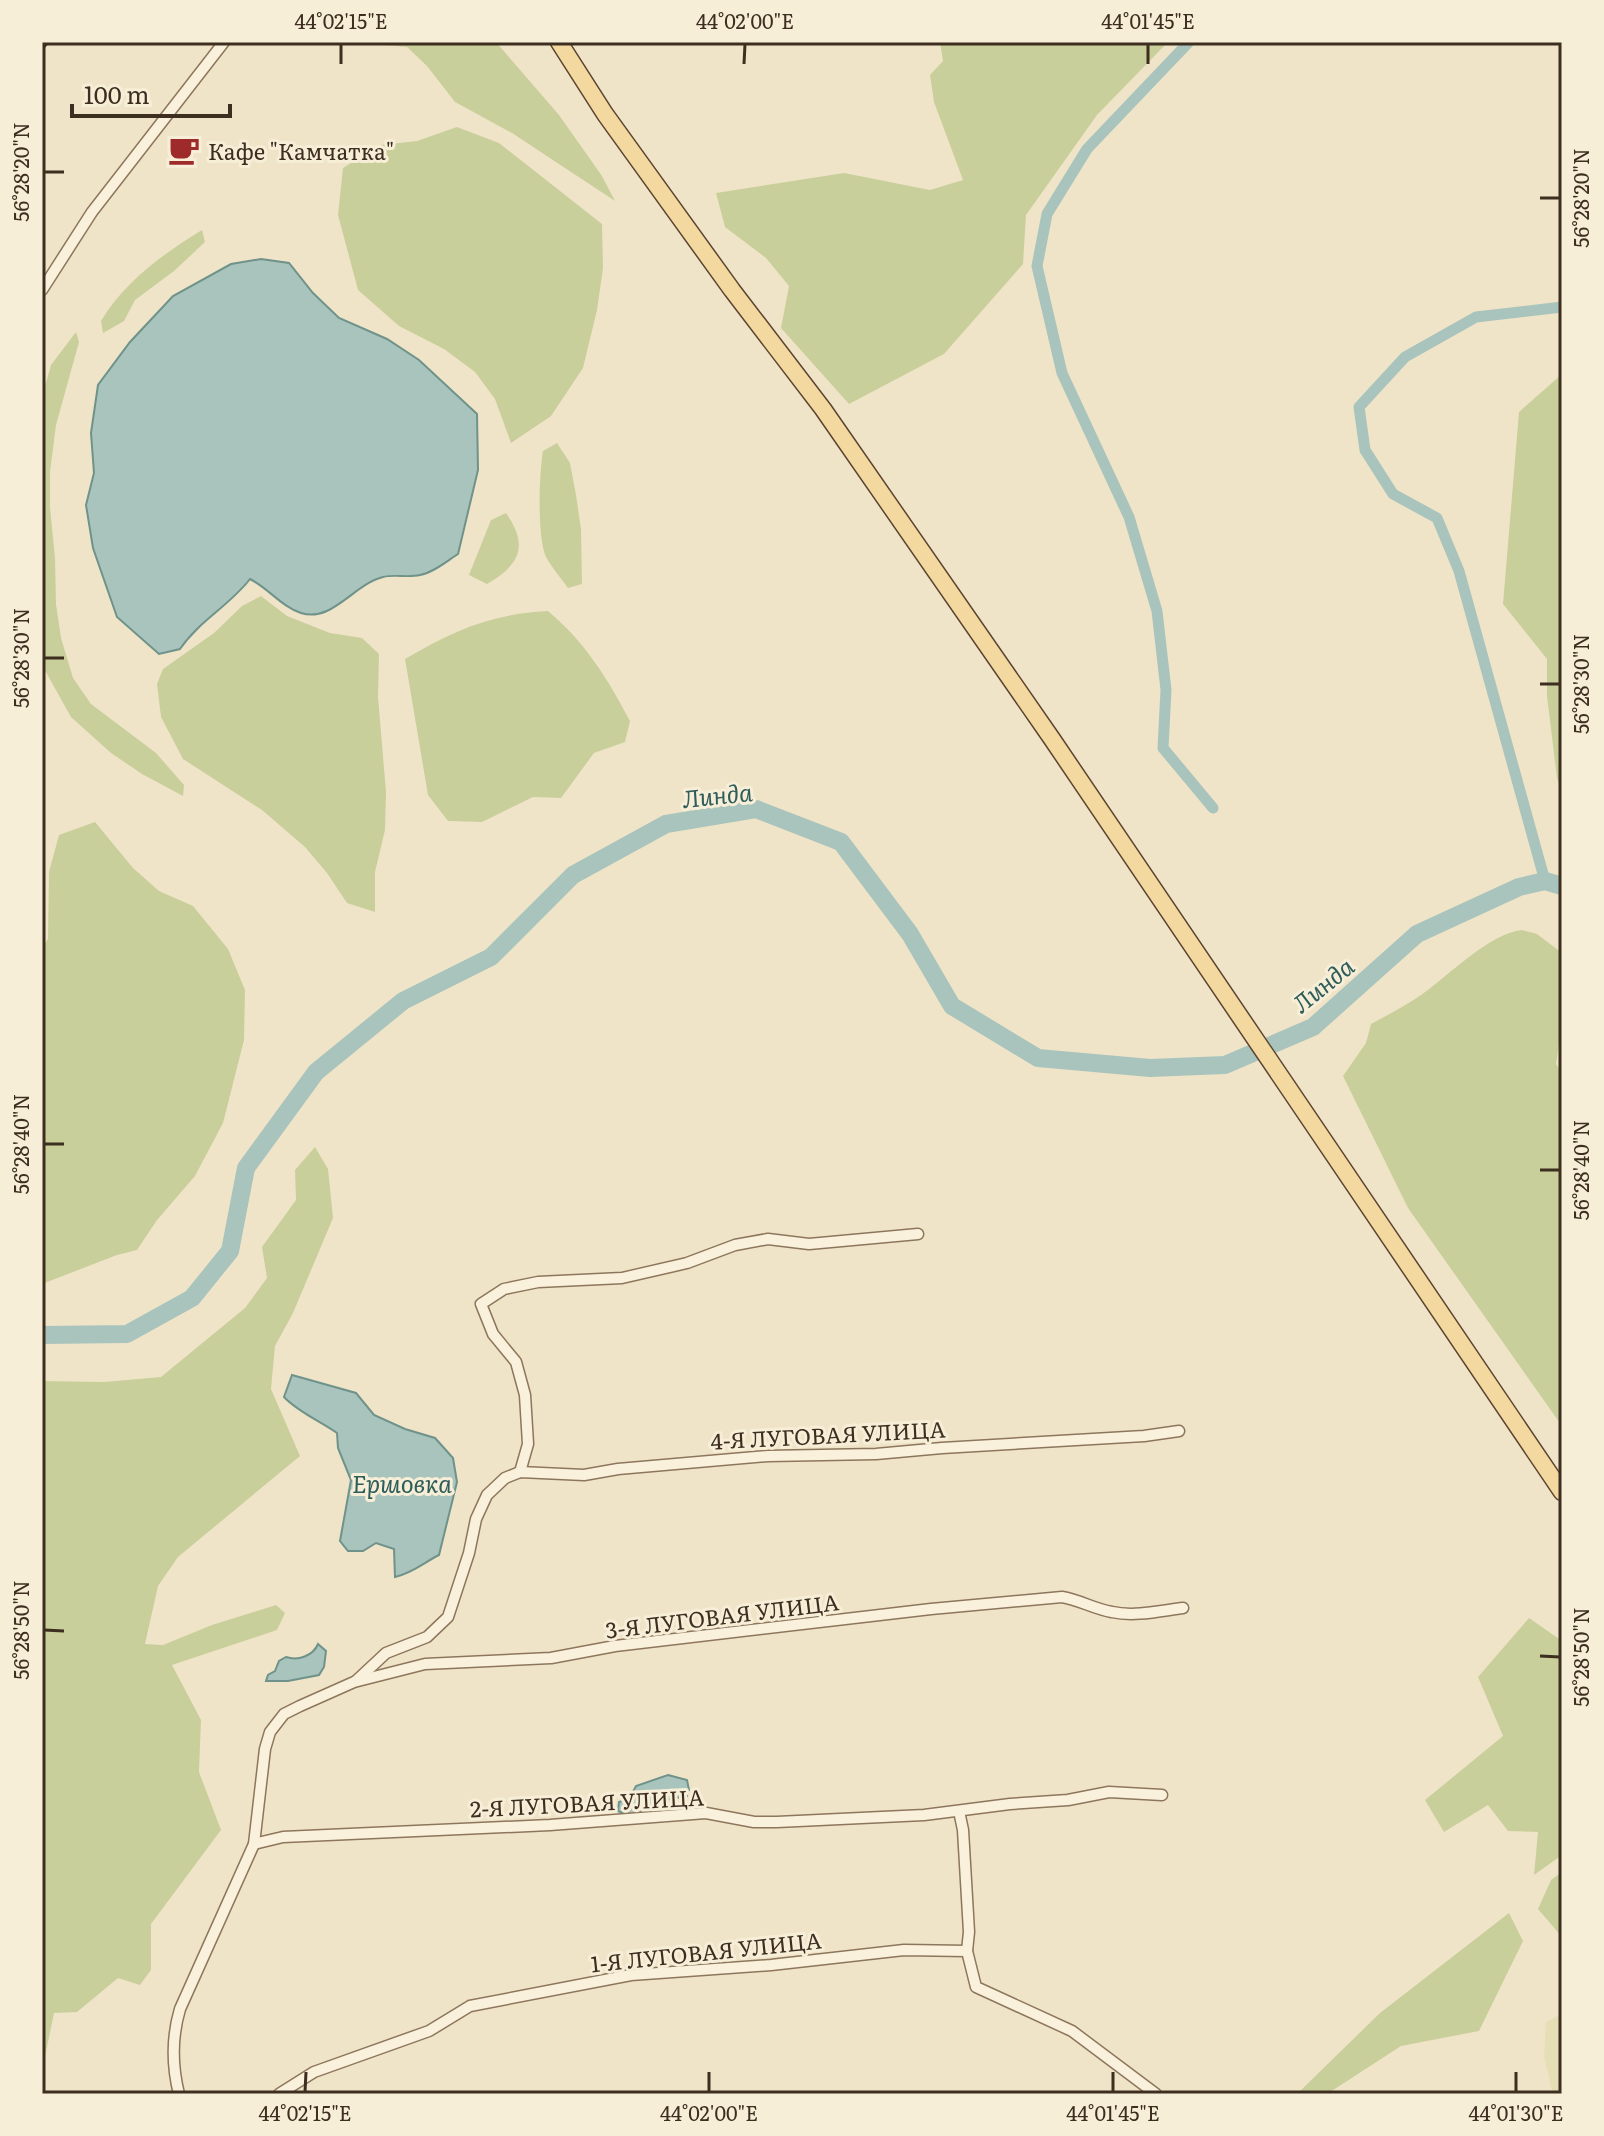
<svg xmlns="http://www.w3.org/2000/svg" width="1604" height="2136" viewBox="0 0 1604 2136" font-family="Literata,serif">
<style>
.farmland{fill:#e6deb5}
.green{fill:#c9cf9b}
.water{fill:#a9c4bc;stroke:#6f938a;stroke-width:2}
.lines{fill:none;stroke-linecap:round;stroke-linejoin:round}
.canal{stroke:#a9c4bc;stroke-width:11}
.river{stroke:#a9c4bc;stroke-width:18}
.street-casing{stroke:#8d765c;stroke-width:13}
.primary-casing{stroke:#5b4430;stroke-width:19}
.street{stroke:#faf1dc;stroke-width:10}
.primary{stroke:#f3d9a0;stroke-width:16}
.rail{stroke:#3d2e20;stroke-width:3;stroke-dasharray:14 14;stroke-linecap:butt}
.ticks{fill:none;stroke:#3d2e20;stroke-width:3}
.labels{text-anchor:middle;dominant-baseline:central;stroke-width:6;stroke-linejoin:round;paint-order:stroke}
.poi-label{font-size:22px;fill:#3d2e20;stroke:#f7eed8;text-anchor:start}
.street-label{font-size:22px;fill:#3d2e20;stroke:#f7eed8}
.water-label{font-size:24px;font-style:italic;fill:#2f5d5a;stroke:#f7eed8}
.neatline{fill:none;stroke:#3d2e20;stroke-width:3}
.ticks-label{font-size:20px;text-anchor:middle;fill:#3d2e20}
</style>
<rect width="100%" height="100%" fill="#f0e4c8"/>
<polygon class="farmland" points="1562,2014 1562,2094 1553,2094 1544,2057 1546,2022"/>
<g class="green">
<polygon points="384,42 496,42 559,115 602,176 615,201 512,133 455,102 427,66 407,47 385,45"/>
<polygon points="940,42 1168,42 1097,115 1026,215 1023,264 944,354 849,404 781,328 789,286 766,258 725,227 716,193 844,173 930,190 963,180 934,102 930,75 943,61"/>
<polygon points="457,127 499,143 602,224 603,268 597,310 583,368 551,416 511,443 495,399 475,372 444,349 399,326 358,290 338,215 343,168 380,145 417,141"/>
<path d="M202,230l3,12 -31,29 -39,29 -11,21 -21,12 -2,-12c24,-40 62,-67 101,-91z"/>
<polygon points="76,332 79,342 56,425 50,472 50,507 55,558 56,604 61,638 73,678 91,704 156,753 184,785 183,796 142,774 111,753 71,717 42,665 42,397 51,365"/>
<polygon points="1562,374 1562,793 1557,778 1547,696 1547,659 1503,604 1519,412"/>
<path d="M557,443l13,20 6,32 5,34 1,55 -14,4c-7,-10 -16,-20 -22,-31 -9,-20 -7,-83 -3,-106z"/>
<path d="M506,513c23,33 14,52 -19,71l-18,-9 22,-55z"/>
<polygon points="261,596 287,616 330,633 362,638 379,654 378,697 386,792 385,830 375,872 375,912 347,903 327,873 305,847 262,810 183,759 161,717 157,684 163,669 214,633 242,606"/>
<path d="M548,611c37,31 60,68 82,110l-5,21 -31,11 -33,45 -28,-1 -51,25 -34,-1 -20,-26 -23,-136c49,-29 86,-45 143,-48z"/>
<polygon points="95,822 133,868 159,891 193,906 228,949 245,990 244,1040 223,1123 195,1176 157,1220 137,1250 117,1255 42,1284 42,948 48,939 49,872 59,835"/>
<path d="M1522,930l15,4 25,19v71l-6,40 6,9v353l-154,-218 -65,-132 23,-33 5,-19c17,-9 34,-18 50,-29 27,-19 69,-62 101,-65z"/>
<polygon points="315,1147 328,1169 333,1218 293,1313 275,1346 271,1389 300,1456 178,1557 158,1586 145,1644 163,1645 212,1625 276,1605 285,1613 277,1630 172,1665 201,1720 199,1772 221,1830 151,1924 151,1970 140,1985 118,1978 77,2012 54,2013 42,2071 42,1381 104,1382 161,1377 245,1308 267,1278 262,1247 296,1200 295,1170"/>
<polygon points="1529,1618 1562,1641 1562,1855 1534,1875 1538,1832 1508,1831 1488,1805 1444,1832 1425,1800 1503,1736 1478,1677"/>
<polygon points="1562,1872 1562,1937 1538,1909 1551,1880"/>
<polygon points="1509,1913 1523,1941 1479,2031 1401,2046 1327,2094 1297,2094 1380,2013"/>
</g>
<g class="water">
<path d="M261,259l28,4 24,30 26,25 48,21 32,21 58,54 1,56 -20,84c-11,7 -25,19 -38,21 -12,3 -25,-1 -37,2 -29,7 -51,46 -82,36 -19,-6 -33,-25 -51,-34 -21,27 -51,42 -70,70l-21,5 -42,-37 -24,-69 -7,-43 8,-32 -3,-40 7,-48 32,-43 43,-46 58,-32z"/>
<path d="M292,1375l64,18 18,22 31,14 30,9 18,20 4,24 -18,73c-16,8 -26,18 -44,22l-1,-28 -18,-6 -13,8h-15l-8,-10 11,-61 -13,-32 -1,-15c-17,-12 -39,-21 -53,-36z"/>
<path d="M318,1644l8,7 -2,16 -5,8 -31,6h-22l2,-6 7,-4 4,-10 7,-4c12,4 27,-1 32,-13z"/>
<polygon points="668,1775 687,1780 689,1790 684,1793 687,1796 685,1799 675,1797 660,1803 668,1807 628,1815 618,1811 619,1802 629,1799 636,1786"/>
</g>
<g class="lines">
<g class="canal">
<polyline points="1189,42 1087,149 1047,214 1037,266 1062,373 1129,517 1157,611 1166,690 1163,748 1213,808"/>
<polyline points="1545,881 1459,571 1437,518 1393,494 1365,450 1359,407 1405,357 1476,317 1562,307"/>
</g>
<polyline class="river" points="42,1335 127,1334 192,1298 230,1251 246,1168 316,1072 403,1001 491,957 573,875 666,824 756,809 841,842 910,934 952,1006 1038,1058 1150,1068 1225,1065 1313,1027 1417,934 1519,887 1545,881 1562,886"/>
<defs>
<g id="street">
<polyline points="42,290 92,212 224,42"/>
<polyline points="520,1472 528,1444 525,1395 516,1362 493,1334 481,1304 504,1289 538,1282 622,1278 687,1263 735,1245 768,1239 809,1244 918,1234"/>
<polyline points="356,1681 386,1653 427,1637 448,1617 469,1553 476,1519 487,1495 505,1478 520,1472 584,1475 618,1469 768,1456 876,1454 942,1448 1144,1436 1179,1431"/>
<polyline points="959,1811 963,1830 969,1932 967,1951 976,1987 1072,2031 1156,2094"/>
<polyline points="254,1844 283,1837 550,1825 706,1813 754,1822 777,1822 924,1815 1010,1804 1068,1800 1109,1792 1162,1795"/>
<path d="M179,2094c-7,-28 -7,-58 1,-85l74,-165 11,-95 5,-17 14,-18 16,-8 54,-24 71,-18 126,-6 64,-12 316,-37 131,-12c18,3 32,12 50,15 22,5 48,-1 71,-4"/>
<polyline points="279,2094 314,2072 429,2031 470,2006 631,1975 771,1965 904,1950 967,1951"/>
</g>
<polyline id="primary" points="559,42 605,114 732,290 823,409 1052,739 1562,1492"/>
</defs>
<use href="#street" class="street-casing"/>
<use href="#primary" class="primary-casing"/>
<use href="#street" class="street"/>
<use href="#primary" class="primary"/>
<polyline class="rail" points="42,49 48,42"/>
</g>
<path class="ticks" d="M341,64v-20M744,64l1,-20M1148,64v-20M44,172h20M1540,198h20M44,658h20M1540,684h20M44,1144h20M1540,1170h20M44,1630l20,1M1540,1656l20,1M305,2092l1,-20M709,2092v-20M1113,2092v-20M1516,2092v-20"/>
<defs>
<symbol id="cafe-bare" viewBox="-9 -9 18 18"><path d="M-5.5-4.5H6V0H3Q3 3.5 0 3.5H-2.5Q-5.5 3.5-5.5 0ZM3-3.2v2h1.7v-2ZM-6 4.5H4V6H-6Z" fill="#9e2a2b" stroke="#f7eed8" stroke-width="2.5" paint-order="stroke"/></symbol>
</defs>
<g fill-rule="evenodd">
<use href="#cafe-bare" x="162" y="128" width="44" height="44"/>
</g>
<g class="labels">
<g class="poi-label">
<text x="208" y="150">Кафе "Камчатка"</text>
</g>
<g class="street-label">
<text transform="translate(828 1434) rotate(-3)">4-Я ЛУГОВАЯ УЛИЦА</text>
<text transform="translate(722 1615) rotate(-7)">3-Я ЛУГОВАЯ УЛИЦА</text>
<text transform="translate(587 1802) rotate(-3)">2-Я ЛУГОВАЯ УЛИЦА</text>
<text transform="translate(706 1951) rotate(-6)">1-Я ЛУГОВАЯ УЛИЦА</text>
</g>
<g class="water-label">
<text transform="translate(717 794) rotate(-6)">Линда</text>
<text transform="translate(1322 984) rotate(-39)">Линда</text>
<text x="402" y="1482">Ершовка</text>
</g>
</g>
<rect width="1604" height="2136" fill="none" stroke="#f7eed8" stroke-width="88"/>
<path d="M72 104v12h158v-12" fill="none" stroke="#3d2e20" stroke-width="4"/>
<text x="84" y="104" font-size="24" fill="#3d2e20" stroke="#f7eed8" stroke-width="6" paint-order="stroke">100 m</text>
<rect x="44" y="44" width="1516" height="2048" class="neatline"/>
<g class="ticks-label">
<text x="341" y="29">44°02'15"E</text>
<text x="745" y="29">44°02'00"E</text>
<text x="1148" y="29">44°01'45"E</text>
<text transform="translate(22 172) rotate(-90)" y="7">56°28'20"N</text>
<text transform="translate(1582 198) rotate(-90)" y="7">56°28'20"N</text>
<text transform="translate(22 658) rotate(-90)" y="7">56°28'30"N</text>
<text transform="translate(1582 684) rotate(-90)" y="7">56°28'30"N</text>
<text transform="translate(22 1144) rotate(-90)" y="7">56°28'40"N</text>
<text transform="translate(1582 1170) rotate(-90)" y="7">56°28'40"N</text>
<text transform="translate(22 1630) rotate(-90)" y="7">56°28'50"N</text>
<text transform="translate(1582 1657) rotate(-90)" y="7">56°28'50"N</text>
<text x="305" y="2121">44°02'15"E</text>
<text x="709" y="2121">44°02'00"E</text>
<text x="1113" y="2121">44°01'45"E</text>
<text x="1516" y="2121">44°01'30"E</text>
</g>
</svg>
